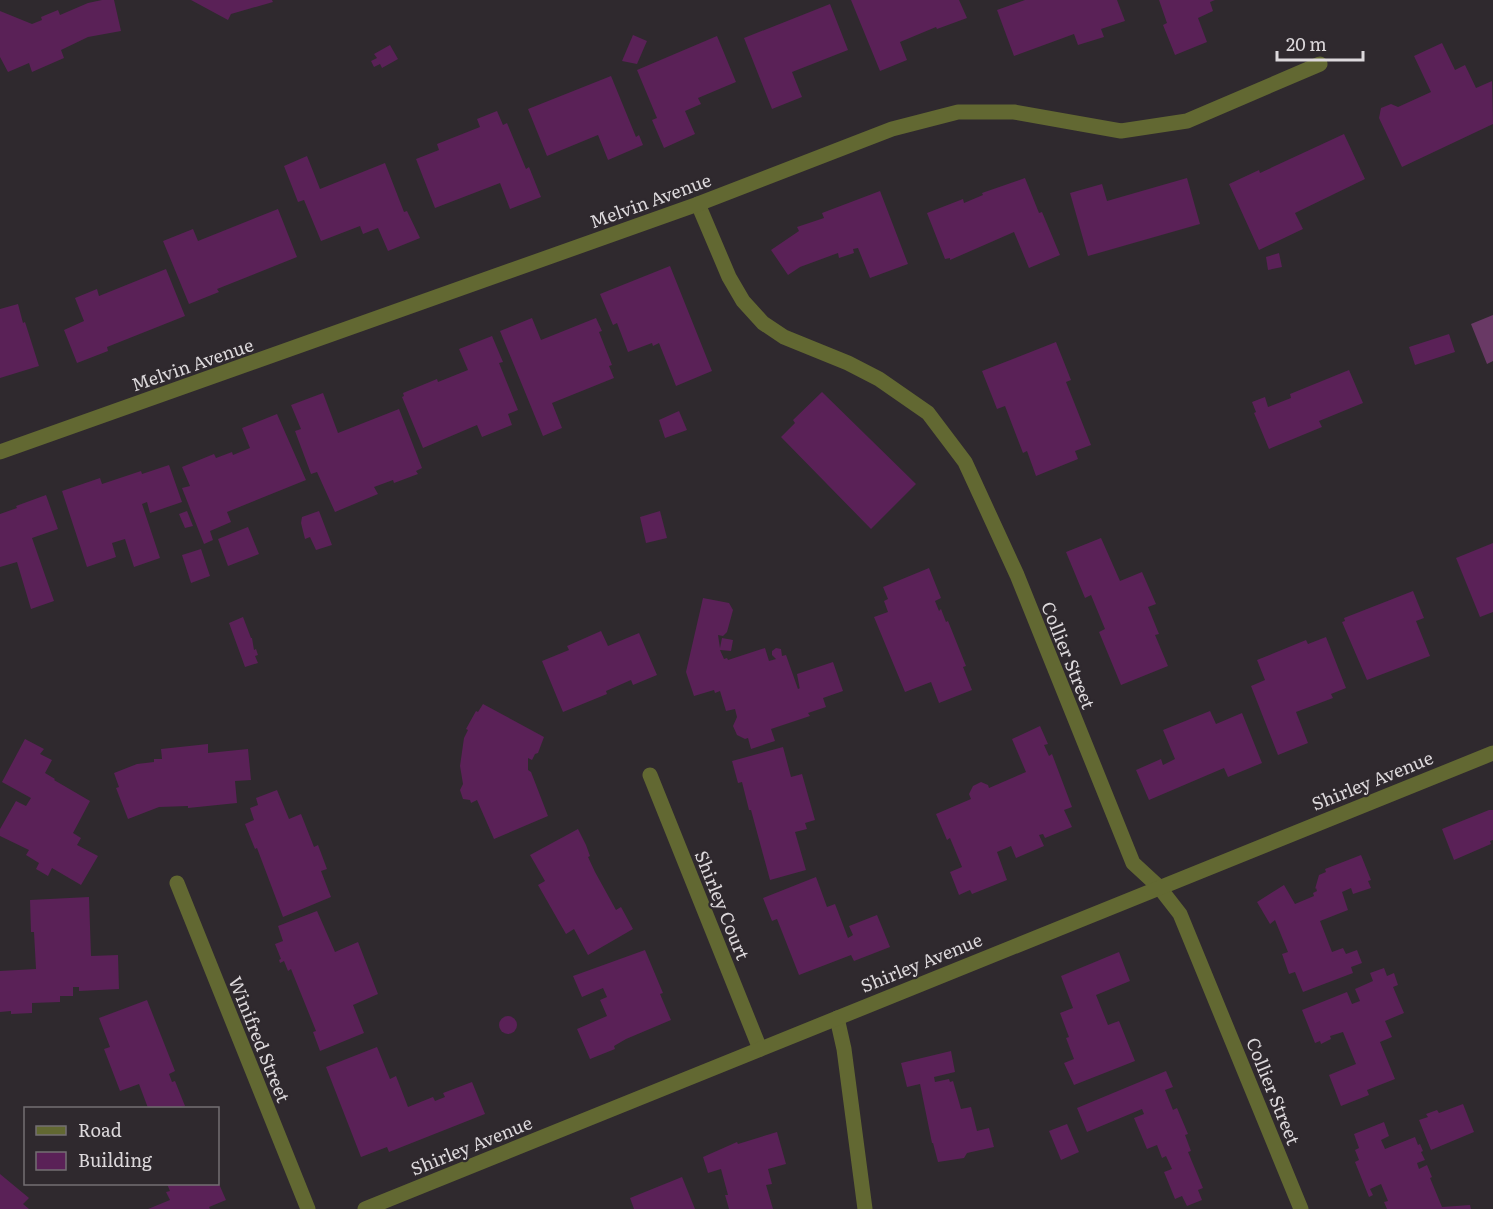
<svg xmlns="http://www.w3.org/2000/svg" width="1493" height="1209" viewBox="0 0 1493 1209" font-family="Literata,serif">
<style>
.green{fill:#693965}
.building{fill:#5a2157}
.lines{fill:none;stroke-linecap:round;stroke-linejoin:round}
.street{stroke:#626832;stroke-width:15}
.labels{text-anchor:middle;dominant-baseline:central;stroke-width:4.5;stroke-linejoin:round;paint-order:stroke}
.street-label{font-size:18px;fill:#dcd8db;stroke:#2f292e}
</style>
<rect width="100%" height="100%" fill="#2f292e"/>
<polygon class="green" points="1493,315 1493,361 1487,364 1471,324"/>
<g class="building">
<polygon points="102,0 114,0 121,31 88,37 61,50 64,58 32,72 29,63 8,72 0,57 0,11 32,24 42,20 41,17 58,10 60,15 88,3"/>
<polygon points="191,0 272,0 273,2 231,14 228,20"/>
<polygon points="851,0 959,0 967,18 937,29 936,27 900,42 907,60 880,71"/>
<polygon points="1025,0 1117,0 1125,21 1101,29 1104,37 1078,45 1074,34 1014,56 997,10"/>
<polygon points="1159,0 1215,0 1210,2 1213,11 1198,18 1207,42 1175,55 1163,25 1167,23"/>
<polygon points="830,4 848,50 792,72 802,97 772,109 744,38"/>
<polygon points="633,35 647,41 637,64 622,61"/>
<polygon points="717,36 736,82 698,98 701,104 685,111 695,134 664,148 652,120 657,118 637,70"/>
<polygon points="1442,43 1455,70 1465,65 1476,88 1492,81 1493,124 1402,167 1379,118 1381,108 1391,104 1398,107 1431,92 1414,56"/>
<polygon points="390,45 398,59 382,68 380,64 374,67 371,61 377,58 374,54"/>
<polygon points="611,76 636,137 639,135 643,145 608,160 598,135 547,156 528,109"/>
<polygon points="497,111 503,125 507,123 526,169 529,167 541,197 510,209 500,183 435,208 416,159 439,150 437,144 480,127 477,119"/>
<polygon points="1344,134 1365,179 1295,213 1303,229 1259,250 1229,184 1259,170 1260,173"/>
<polygon points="307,156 320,189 385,163 404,212 407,211 420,238 388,251 378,228 363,234 360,226 321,241 304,200 298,202 284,166"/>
<polygon points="1025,178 1039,213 1042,212 1060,255 1029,268 1014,232 950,260 950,258 945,259 927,213 963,199 964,203 983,195 982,193"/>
<polygon points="1187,178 1200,224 1088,256 1070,193 1102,184 1107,201"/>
<polygon points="880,191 908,264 870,278 858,248 853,249 854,253 839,258 838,253 800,267 788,275 771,250 799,231 797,227 824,218 822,213"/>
<polygon points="278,209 297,257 217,289 219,292 189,304 163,241 193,229 198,241"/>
<polygon points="1279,253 1282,267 1268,270 1266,257"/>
<polygon points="670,266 712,371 676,386 659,343 653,346 652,343 628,352 617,323 613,325 600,294"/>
<polygon points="166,269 185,316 107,347 108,351 77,363 64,330 84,321 75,298 97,289 99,296"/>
<polygon points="18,304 23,323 25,322 39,366 0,378 0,309"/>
<polygon points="532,318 541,340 596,318 602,331 599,332 612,365 609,366 614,378 552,403 562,428 543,436 500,331"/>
<polygon points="1449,334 1455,352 1415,365 1409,347"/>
<polygon points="492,336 503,362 499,363 518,410 508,414 512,425 482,437 477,425 423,448 402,397 404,396 403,393 437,379 438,382 468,370 459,349"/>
<polygon points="1056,342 1071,380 1066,382 1091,445 1075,451 1078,459 1036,476 1027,451 1023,453 1005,406 997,409 982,371"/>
<polygon points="1349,370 1363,403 1319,421 1322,427 1269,449 1254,413 1256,412 1252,402 1265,397 1268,407 1291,398 1290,394"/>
<polygon points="822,392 916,484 871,529 781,437 795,423 793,420"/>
<polygon points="323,393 338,433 399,409 422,468 416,471 418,474 394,483 393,480 374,487 378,494 335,512 317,472 311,474 295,431 301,429 291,405"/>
<polygon points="679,411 687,430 665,438 659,420"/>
<polygon points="277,414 306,480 227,512 231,522 210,531 213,540 204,544 182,488 190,486 182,467 214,454 216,458 232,452 233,455 250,448 242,428"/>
<polygon points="169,465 182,502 150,513 147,502 142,504 160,558 134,567 125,539 112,543 116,557 87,567 62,491 100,478 102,484 141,471 142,474"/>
<polygon points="46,495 58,529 32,538 54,601 31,609 17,562 0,567 0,514 17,508 16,506"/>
<polygon points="187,511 193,526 185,528 179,514"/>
<polygon points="319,511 332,545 316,550 310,537 305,539 301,523 302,517"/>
<polygon points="660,511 667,538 646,543 640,517"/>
<polygon points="248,527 259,554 228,566 218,539"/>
<polygon points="1101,538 1120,581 1142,572 1156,604 1148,607 1159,634 1155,635 1168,666 1121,685 1099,632 1105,629 1091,595 1085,598 1066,552"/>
<polygon points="1493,543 1493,612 1480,617 1456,558"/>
<polygon points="201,549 210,576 191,583 182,555"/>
<polygon points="929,568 941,598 935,601 939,611 941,609 946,622 948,621 966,666 963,667 972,690 939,703 931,682 905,692 874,617 888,612 884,601 888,599 883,587"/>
<polygon points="1413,591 1424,618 1416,621 1430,656 1367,680 1342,622 1345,621 1344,618"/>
<polygon points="703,598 729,603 733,610 727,632 723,636 718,635 720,648 722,638 733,640 731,651 720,650 724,659 727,658 728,660 765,648 769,661 776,659 772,655 772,651 776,648 781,649 782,656 786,655 798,689 800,688 800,690 797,674 833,662 843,691 823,698 826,707 808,713 810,716 771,729 775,741 751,749 748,738 745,739 737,735 733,726 737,717 735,709 726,711 720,691 715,693 714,690 694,696 686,672"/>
<polygon points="243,617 251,638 252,638 254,650 256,649 258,655 255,656 258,663 245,667 229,623"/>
<polygon points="601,631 608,646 639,633 657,675 633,685 631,680 606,691 607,694 563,712 542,661 569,650 567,646"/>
<polygon points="1326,637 1346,688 1331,694 1333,698 1296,712 1308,743 1278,755 1251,686 1265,680 1257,660 1306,640 1308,644"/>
<polygon points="483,704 544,737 538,753 535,754 532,760 528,758 528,770 531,772 548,816 494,839 477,800 471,803 470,800 463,799 460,790 463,784 460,766 464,738 468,730 466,729 476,711 478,712"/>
<polygon points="1210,711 1216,724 1242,713 1262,763 1228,777 1224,768 1149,800 1136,770 1161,759 1163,765 1175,759 1163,730"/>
<polygon points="1040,726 1048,744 1044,745 1049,756 1052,754 1072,807 1064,810 1072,827 1045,838 1043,834 1039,835 1044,846 1016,858 1011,846 997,852 1007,880 972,894 970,890 959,895 950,872 962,867 950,838 947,840 936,814 971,799 969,794 973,786 981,782 988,785 989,788 1026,772 1012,739"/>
<polygon points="25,739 44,749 40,754 52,760 45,773 55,779 54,780 90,801 73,833 81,838 77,845 98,856 81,885 52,868 48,876 36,869 39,863 26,855 29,850 0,836 0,829 16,801 26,806 31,798 2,782"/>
<polygon points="208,744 208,753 248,749 251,780 235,781 237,803 188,808 188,806 159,807 128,819 116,788 119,787 114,773 137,764 154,762 154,759 162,759 161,749"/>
<polygon points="783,747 791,777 802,774 815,820 805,823 807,829 795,832 806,870 770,880 751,810 749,810 742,782 738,783 732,761"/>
<polygon points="277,790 289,819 301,814 314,847 318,845 327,869 321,871 331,897 283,917 257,848 255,849 245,824 254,820 250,808 258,805 256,798"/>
<polygon points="1489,810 1493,810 1493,840 1490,841 1491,844 1454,860 1442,829"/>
<polygon points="578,829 586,845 590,856 588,857 595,872 616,910 621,907 633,929 588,955 574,929 566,934 538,885 545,881 530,855"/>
<polygon points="1361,855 1371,880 1368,881 1371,888 1353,894 1351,888 1342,892 1348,910 1320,921 1332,952 1343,948 1346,954 1357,950 1362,963 1351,967 1353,973 1303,992 1295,972 1289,974 1282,954 1288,952 1275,920 1270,924 1257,902 1284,885 1295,904 1314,896 1313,893 1317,891 1316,888 1315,889 1319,875 1326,872 1325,869"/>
<polygon points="816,877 827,907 835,904 848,938 853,935 849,926 877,915 890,947 854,961 851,955 799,975 777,919 772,921 763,898"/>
<polygon points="89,897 91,956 118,955 119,989 79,991 79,987 73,987 73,996 60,996 60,1002 32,1003 32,1013 11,1014 11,1011 0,1012 0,971 36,969 34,932 31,932 30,900"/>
<polygon points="317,911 335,952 358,942 378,994 353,1005 364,1033 320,1051 313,1032 316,1031 291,969 288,971 284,961 280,963 279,960 281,959 275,944 283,941 278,926"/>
<polygon points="645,950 663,993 660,994 671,1020 626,1039 614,1046 615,1049 590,1059 577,1029 607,1016 600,1000 607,997 603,988 582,997 573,976"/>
<polygon points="1119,952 1130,981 1096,995 1108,1025 1119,1021 1135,1061 1074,1085 1064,1063 1074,1059 1066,1038 1069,1037 1060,1013 1073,1008 1061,976"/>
<polygon points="1384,968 1387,976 1394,973 1398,985 1393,987 1404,1013 1385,1021 1392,1037 1380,1042 1395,1079 1367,1090 1369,1095 1341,1106 1329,1075 1356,1064 1343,1032 1330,1036 1331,1039 1321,1044 1320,1041 1315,1043 1302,1010 1347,992 1352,1004 1360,1001 1355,989 1373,981 1370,973"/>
<polygon points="147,1000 175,1071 169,1074 172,1082 175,1081 185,1106 177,1108 148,1108 139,1084 120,1091 104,1049 110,1047 99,1018"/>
<circle cx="508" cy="1025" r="9"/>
<polygon points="377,1047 390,1079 396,1076 408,1107 433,1097 435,1101 445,1097 443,1093 472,1082 485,1114 389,1152 387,1147 361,1157 326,1067"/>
<polygon points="951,1051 955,1072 934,1077 935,1082 949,1079 950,1082 953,1081 961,1109 971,1107 977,1131 989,1128 994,1147 967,1153 964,1158 938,1162 933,1143 932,1143 920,1084 907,1087 901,1063"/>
<polygon points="1166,1071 1173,1087 1165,1090 1173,1110 1177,1108 1188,1134 1185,1135 1191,1151 1188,1152 1203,1188 1198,1190 1202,1200 1187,1206 1182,1196 1175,1199 1164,1172 1172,1169 1166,1156 1162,1158 1157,1145 1147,1149 1134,1118 1144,1114 1142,1109 1087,1132 1077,1108"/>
<polygon points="1463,1104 1474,1132 1431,1150 1419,1120 1428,1117 1426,1114 1437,1110 1439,1113"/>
<polygon points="1384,1122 1389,1136 1381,1140 1385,1149 1415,1137 1418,1145 1420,1144 1423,1151 1421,1152 1425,1160 1417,1163 1419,1169 1427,1165 1432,1177 1430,1178 1442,1207 1470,1205 1471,1209 1387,1209 1384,1202 1388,1201 1381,1184 1370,1189 1373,1195 1369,1197 1355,1162 1359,1160 1355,1150 1359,1148 1354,1134"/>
<polygon points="1067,1124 1079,1152 1061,1160 1049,1131"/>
<polygon points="777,1132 786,1164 768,1169 772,1184 766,1185 773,1209 729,1209 725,1195 728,1195 721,1169 708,1173 703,1157 737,1142 738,1144"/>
<polygon points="0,1174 29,1198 23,1204 29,1209 0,1209"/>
<polygon points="682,1177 695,1209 634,1209 630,1198"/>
<polygon points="167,1184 219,1184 226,1200 209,1207 210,1209 148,1209 170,1200 166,1192 170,1191"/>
</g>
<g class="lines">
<g class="street">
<polyline points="698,204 729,277 743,301 763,323 784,337 848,363 879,379 928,413 965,462 1017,575 1133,863 1159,887 1180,914 1301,1209"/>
<polyline points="0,452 698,204 892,129 958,112 1014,112 1121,131 1187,121 1320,64"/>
<polyline points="650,775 760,1049"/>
<polyline points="177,883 308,1209"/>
<polyline points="837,1018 844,1049 865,1209"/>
<polyline points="365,1209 1493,753"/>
</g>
</g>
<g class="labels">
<g class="street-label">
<text transform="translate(650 200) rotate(-20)">Melvin Avenue</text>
<text transform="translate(192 364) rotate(-19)">Melvin Avenue</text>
<text transform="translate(1069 655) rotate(68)">Collier Street</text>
<text transform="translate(1372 780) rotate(-22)">Shirley Avenue</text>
<text transform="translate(723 905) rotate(68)">Shirley Court</text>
<text transform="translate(921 962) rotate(-22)">Shirley Avenue</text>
<text transform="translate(260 1039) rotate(68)">Winifred Street</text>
<text transform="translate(1274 1091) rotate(68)">Collier Street</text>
<text transform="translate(471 1145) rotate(-22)">Shirley Avenue</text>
</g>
</g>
<rect x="24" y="1107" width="195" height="78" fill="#2f292e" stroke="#746f73" stroke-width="1.5"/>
<rect x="36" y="1126" width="30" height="9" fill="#626832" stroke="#746f73" stroke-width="1.5"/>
<text x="78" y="1137" font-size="18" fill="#dcd8db">Road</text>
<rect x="36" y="1152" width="30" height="18" fill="#5a2157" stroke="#746f73" stroke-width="1.5"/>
<text x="78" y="1167" font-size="18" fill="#dcd8db">Building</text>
<path d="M1277 51v9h86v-9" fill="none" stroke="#dcd8db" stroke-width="3"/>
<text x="1286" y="51" font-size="18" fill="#dcd8db" stroke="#2f292e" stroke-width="4.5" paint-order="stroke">20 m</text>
</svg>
